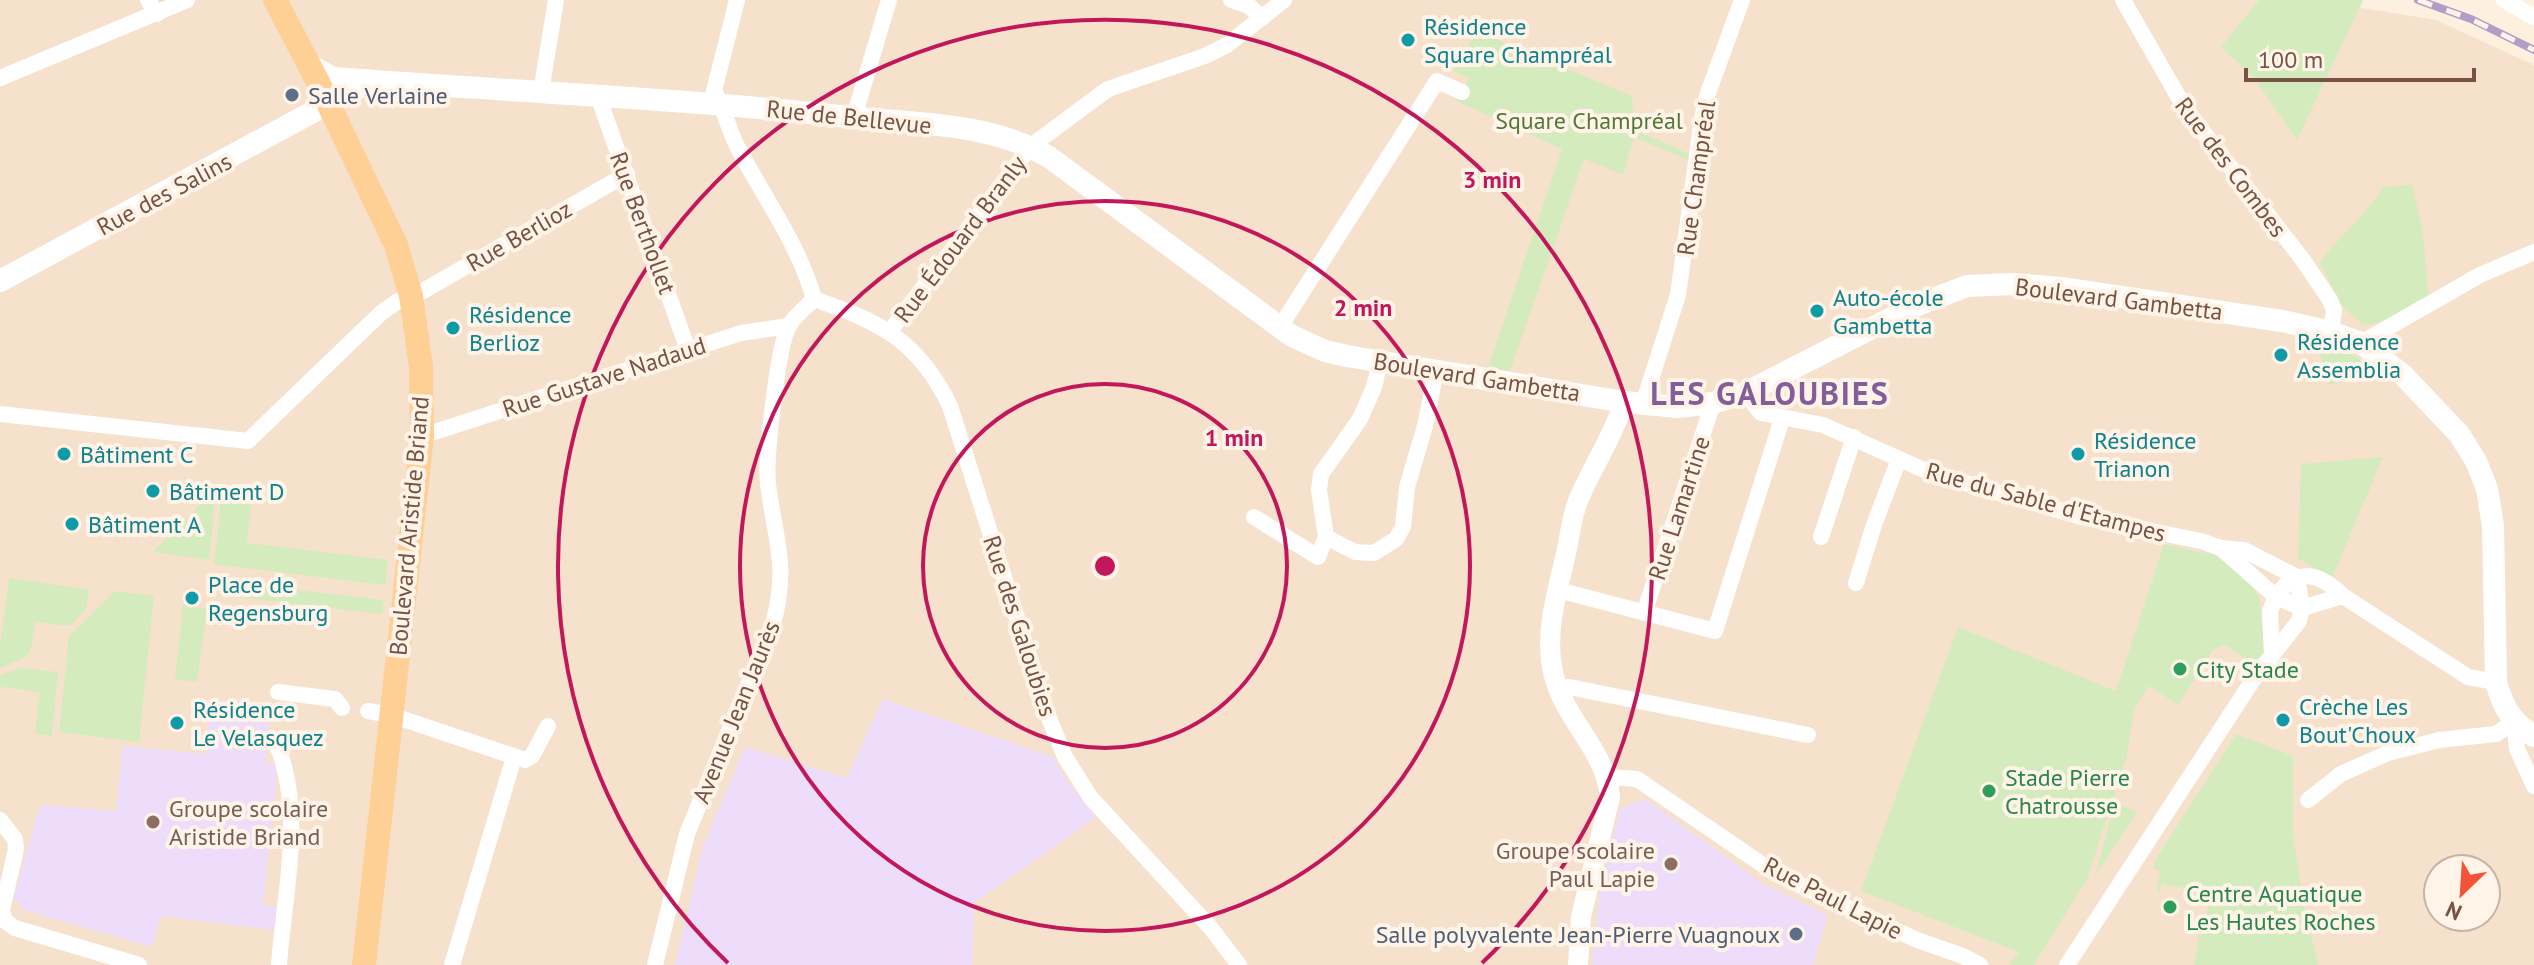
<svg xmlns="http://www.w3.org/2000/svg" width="2534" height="965" viewBox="0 0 2534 965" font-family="'PT Sans',sans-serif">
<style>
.residential{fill:#f6e1cd;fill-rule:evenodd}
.education{fill:#eddcfa}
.green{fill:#d4ecbd}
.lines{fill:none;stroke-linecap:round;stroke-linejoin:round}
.minor{stroke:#fff;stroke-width:16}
.tertiary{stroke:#fff;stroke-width:20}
.secondary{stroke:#fff;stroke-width:22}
.primary{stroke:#ffd095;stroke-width:24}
.rail-casing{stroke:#b19ec8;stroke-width:8}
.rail{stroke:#fff4e7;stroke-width:5;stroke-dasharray:15;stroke-linecap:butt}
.ring{fill:none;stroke:#c2185b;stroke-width:4}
.culture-dot{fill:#0f9aa8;stroke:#fff4e7;stroke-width:3}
.service-dot{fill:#5c6f8a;stroke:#fff4e7;stroke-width:3}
.leisure-dot{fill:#2e9e5b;stroke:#fff4e7;stroke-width:3}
.education-dot{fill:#8d6e63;stroke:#fff4e7;stroke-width:3}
.labels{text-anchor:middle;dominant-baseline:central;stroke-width:8;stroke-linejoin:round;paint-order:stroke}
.culture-label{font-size:24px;fill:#0d838f;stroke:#fff4e7;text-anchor:start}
.service-label{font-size:24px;fill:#4e5e75;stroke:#fff4e7;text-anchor:start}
.street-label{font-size:24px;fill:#765345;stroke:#fff4e7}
.park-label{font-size:24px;fill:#517839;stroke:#fff4e7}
.leisure-label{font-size:24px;fill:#27864d;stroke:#fff4e7;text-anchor:start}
.education-label{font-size:24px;fill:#785e54;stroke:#fff4e7;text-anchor:start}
.district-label{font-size:32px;font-weight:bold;letter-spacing:2px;fill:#825f9b;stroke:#fff4e7}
.centre{fill:#c2185b;stroke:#fff4e7;stroke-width:4}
.ring-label{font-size:24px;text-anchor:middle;font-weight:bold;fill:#c2185b;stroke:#fff4e7;stroke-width:8;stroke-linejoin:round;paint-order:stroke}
</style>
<rect width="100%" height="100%" fill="#fef0df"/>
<path class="residential" d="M0,0h2313l123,20 98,45v900h-2534zM2438,869h48v48h-48z"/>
<g class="education">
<polygon points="211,699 272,707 265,763 278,764 263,905 277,907 274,930 161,916 152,947 21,909 19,902 13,900 37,815 42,805 116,811 123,746 205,754"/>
<polygon points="883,699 1053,757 1065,778 1096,817 974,903 972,965 675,965 703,847 745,747 847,778"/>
<polygon points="1645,799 1765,885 1828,915 1813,965 1592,965 1600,891 1620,808"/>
</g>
<g class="green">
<polygon points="2259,0 2363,0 2297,140 2253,77 2221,47"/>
<polygon points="1477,31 1632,96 1634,129 1691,155 1690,161 1634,137 1623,175 1584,159 1510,371 1488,368 1562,149 1456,101 1470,78 1453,71"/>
<path d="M2412,185l11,46 5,63 -2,4c-20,12 -39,25 -63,27l-23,-21 -20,-42c19,-26 46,-46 63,-75z"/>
<polygon points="2317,342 2359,358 2381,371 2328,385"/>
<polygon points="2383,457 2332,578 2302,560 2298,560 2301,464"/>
<polygon points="205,500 215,501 209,560 153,552"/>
<polygon points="221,501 251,504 247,543 388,560 385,585 214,564"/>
<polygon points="2164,544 2215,555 2251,584 2259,597 2264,641 2273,677 2225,645 2212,650 2182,632 2212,651 2178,705 2149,686 2135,707 2126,759 2087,879 2034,965 2009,965 2019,952 1861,891 1958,627 2116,691"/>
<path d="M9,578l80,12 -3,19 -16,17 -35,-4c-5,36 -1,32 -35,46v-21z"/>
<polygon points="220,581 384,600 382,614 219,595"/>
<polygon points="115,591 154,596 139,742 59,732 69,636"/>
<polygon points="183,605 207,609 197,682 175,679"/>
<polygon points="21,668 58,672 52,736 35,734 40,692 0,687 0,675"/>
<polygon points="2236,734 2293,756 2293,836 2304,904 2318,965 2194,965 2202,919 2206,920 2210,896 2206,892 2162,884 2160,892 2157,891 2160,871 2155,869 2154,862"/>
<polygon points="2115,803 2137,812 2095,876"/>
</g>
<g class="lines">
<g class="minor">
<polyline points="148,0 157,14"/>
<polyline points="1231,0 1249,6 1262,18"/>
<polyline points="2123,0 2186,110 2303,260 2330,300 2334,310 2331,332"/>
<polyline points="2504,0 2534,17"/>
<polyline points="0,78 187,0"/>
<polyline points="541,92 556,0"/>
<polyline points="598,96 688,350"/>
<polyline points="854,117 889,0"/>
<path d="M814,299c66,23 104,41 136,107l97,307 18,44 26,41 119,129 29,38"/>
<polyline points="1280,327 1437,81 1462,92"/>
<polyline points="890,331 1031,146 1108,89 1205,56 1227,45 1284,0"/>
<polyline points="2361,343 2480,275 2534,252"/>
<polyline points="1380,362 1374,387 1360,419 1321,474 1319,490 1326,537 1355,552 1374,553 1396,539 1403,527 1407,487 1425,426 1436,371"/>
<polyline points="1745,393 1761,413 1823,425 1931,473 2082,517 2201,541 2221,548 2244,550 2297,577 2302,608 2299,621 2255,677 2067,965"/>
<polyline points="1643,404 1678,295 1702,118 1708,93 1742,0"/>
<polyline points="0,414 248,441 381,313 398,301 423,291 627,174"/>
<polyline points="422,436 741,333 788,326"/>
<polyline points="1254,517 1318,557 1326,537"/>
<polyline points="1821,537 1854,437"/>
<polyline points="2221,548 2276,597 2270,611 2272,656"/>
<polyline points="1856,583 1874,525 1899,459"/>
<polyline points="1558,590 1715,631 1782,419"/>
<path d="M2343,596l-41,12 -26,-11c20,-31 44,-24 67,-1l125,81 28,5"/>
<polyline points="1644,613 1713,403"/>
<polyline points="1559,690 1569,687 1808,735"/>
<polyline points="278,692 335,699 342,708"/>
<polyline points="368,711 391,715 525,760 532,756 548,726"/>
<path d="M277,745c28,69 7,148 2,220"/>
<polyline points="1608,777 1637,779 1776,874 1917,940 1963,956 1980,965"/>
<polyline points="2308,800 2341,774 2388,753 2439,740 2496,734 2514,722 2517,749 2534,786"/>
<polyline points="0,820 15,839 16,849 2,910 5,921 15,928 139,965"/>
<polyline points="452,965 514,757"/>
<path d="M655,965l32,-131 86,-210c16,-59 2,-84 -5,-140 -3,-24 10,-140 21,-158 5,-10 17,-19 25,-27 -15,-54 -50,-102 -76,-151 -10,-18 -13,-39 -24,-57l23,-91"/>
</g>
<path class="tertiary" d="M1578,965l3,-48 29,-120c-4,-46 -45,-77 -56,-121 -11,-43 4,-85 13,-127 3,-15 5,-33 11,-48 14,-34 35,-64 46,-99"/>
<g class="secondary">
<path d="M309,65l24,13c172,13 344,20 515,39 67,7 142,5 201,40l243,179 33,15 22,5 277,46 54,5 35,-4 32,-10 170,-87 52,-20 46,-2 48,4 221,33 49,11 30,11 42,32 56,59 17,27 11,28 6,37 3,156c7,25 15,40 38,54"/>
<polyline points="0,281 368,82"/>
</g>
<polyline class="primary" points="275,0 318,82 396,245 411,296 421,367 422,436 364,965"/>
<defs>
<polyline id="rail" points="2418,0 2471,19 2534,50"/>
</defs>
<use href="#rail" class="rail-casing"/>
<use href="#rail" class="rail"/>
</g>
<g class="ring">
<circle cx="1105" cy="566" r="182"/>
<circle cx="1105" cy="566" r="365"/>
<path d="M728 963A547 547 0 1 1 1482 963"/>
</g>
<g class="culture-dot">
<circle cx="1408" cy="40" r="8"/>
<circle cx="1817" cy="311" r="8"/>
<circle cx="453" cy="328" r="8"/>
<circle cx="2281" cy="355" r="8"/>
<circle cx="64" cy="454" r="8"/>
<circle cx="2078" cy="454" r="8"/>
<circle cx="153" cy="491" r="8"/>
<circle cx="72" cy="524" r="8"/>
<circle cx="192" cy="598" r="8"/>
<circle cx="2283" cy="720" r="8"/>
<circle cx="177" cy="723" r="8"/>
</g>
<g class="service-dot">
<circle cx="292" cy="95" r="8"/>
<circle cx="1796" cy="934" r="8"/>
</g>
<g class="leisure-dot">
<circle cx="2180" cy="669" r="8"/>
<circle cx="1989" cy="791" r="8"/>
<circle cx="2170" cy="907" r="8"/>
</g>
<g class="education-dot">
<circle cx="153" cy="822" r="8"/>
<circle cx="1671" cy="864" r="8"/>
</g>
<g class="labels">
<g class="culture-label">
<text x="1424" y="26">Résidence<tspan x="1424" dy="28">Square Champréal</tspan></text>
<text x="1833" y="297">Auto-école<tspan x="1833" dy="28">Gambetta</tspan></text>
<text x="469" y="314">Résidence<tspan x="469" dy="28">Berlioz</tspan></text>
<text x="2297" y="341">Résidence<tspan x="2297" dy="28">Assemblia</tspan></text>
<text x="2094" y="440">Résidence<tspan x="2094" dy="28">Trianon</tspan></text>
<text x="80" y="454">Bâtiment C</text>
<text x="169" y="491">Bâtiment D</text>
<text x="88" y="524">Bâtiment A</text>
<text x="208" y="584">Place de<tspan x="208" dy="28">Regensburg</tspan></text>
<text x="2299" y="706">Crèche Les<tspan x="2299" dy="28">Bout'Choux</tspan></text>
<text x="193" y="709">Résidence<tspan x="193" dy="28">Le Velasquez</tspan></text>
</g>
<g class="service-label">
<text x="308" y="95">Salle Verlaine</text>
<text x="1780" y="934" text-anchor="end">Salle polyvalente Jean-Pierre Vuagnoux</text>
</g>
<g class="street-label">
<text transform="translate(849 117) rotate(6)">Rue de Bellevue</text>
<text transform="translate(2231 167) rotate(53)">Rue des Combes</text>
<text transform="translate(1696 178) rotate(-82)">Rue Champréal</text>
<text transform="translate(164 194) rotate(-28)">Rue des Salins</text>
<text transform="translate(643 223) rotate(70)">Rue Berthollet</text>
<text transform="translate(519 236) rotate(-30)">Rue Berlioz</text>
<text transform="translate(960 239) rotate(-53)">Rue Édouard Branly</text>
<text transform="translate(2119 299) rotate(7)">Boulevard Gambetta</text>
<text transform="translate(604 377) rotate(-18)">Rue Gustave Nadaud</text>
<text transform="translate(1477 377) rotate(9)">Boulevard Gambetta</text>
<text transform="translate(2046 502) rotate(15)">Rue du Sable d'Etampes</text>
<text transform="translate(1679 508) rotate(-72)">Rue Lamartine</text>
<text transform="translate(409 526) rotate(-85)">Boulevard Aristide Briand</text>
<text transform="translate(1020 626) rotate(72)">Rue des Galoubies</text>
<text transform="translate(736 712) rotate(-68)">Avenue Jean Jaurès</text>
<text transform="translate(1833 898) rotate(27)">Rue Paul Lapie</text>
</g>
<g class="park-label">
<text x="1589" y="120">Square Champréal</text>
</g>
<g class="leisure-label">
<text x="2196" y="669">City Stade</text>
<text x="2005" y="777">Stade Pierre<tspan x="2005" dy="28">Chatrousse</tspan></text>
<text x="2186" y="893">Centre Aquatique<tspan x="2186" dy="28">Les Hautes Roches</tspan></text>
</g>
<g class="education-label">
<text x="169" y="808">Groupe scolaire<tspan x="169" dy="28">Aristide Briand</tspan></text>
<text x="1655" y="850" text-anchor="end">Groupe scolaire<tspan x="1655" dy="28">Paul Lapie</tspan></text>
</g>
<g class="district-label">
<text x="1770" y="393">LES GALOUBIES</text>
</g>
</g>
<circle cx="1105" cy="566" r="12" class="centre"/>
<g class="ring-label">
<text x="1492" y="188">3 min</text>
<text x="1363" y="316">2 min</text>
<text x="1234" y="446">1 min</text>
</g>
<g transform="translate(2462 893) rotate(205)"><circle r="38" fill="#fff4e7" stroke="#c8b4a6" stroke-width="2"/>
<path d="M0-6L14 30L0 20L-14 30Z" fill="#f35439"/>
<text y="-12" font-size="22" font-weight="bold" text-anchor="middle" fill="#765345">N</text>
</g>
<path d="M2246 68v12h228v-12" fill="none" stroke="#765345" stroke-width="4"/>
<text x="2258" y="68" font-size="24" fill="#765345" stroke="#fff4e7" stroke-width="6" paint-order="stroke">100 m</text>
</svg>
